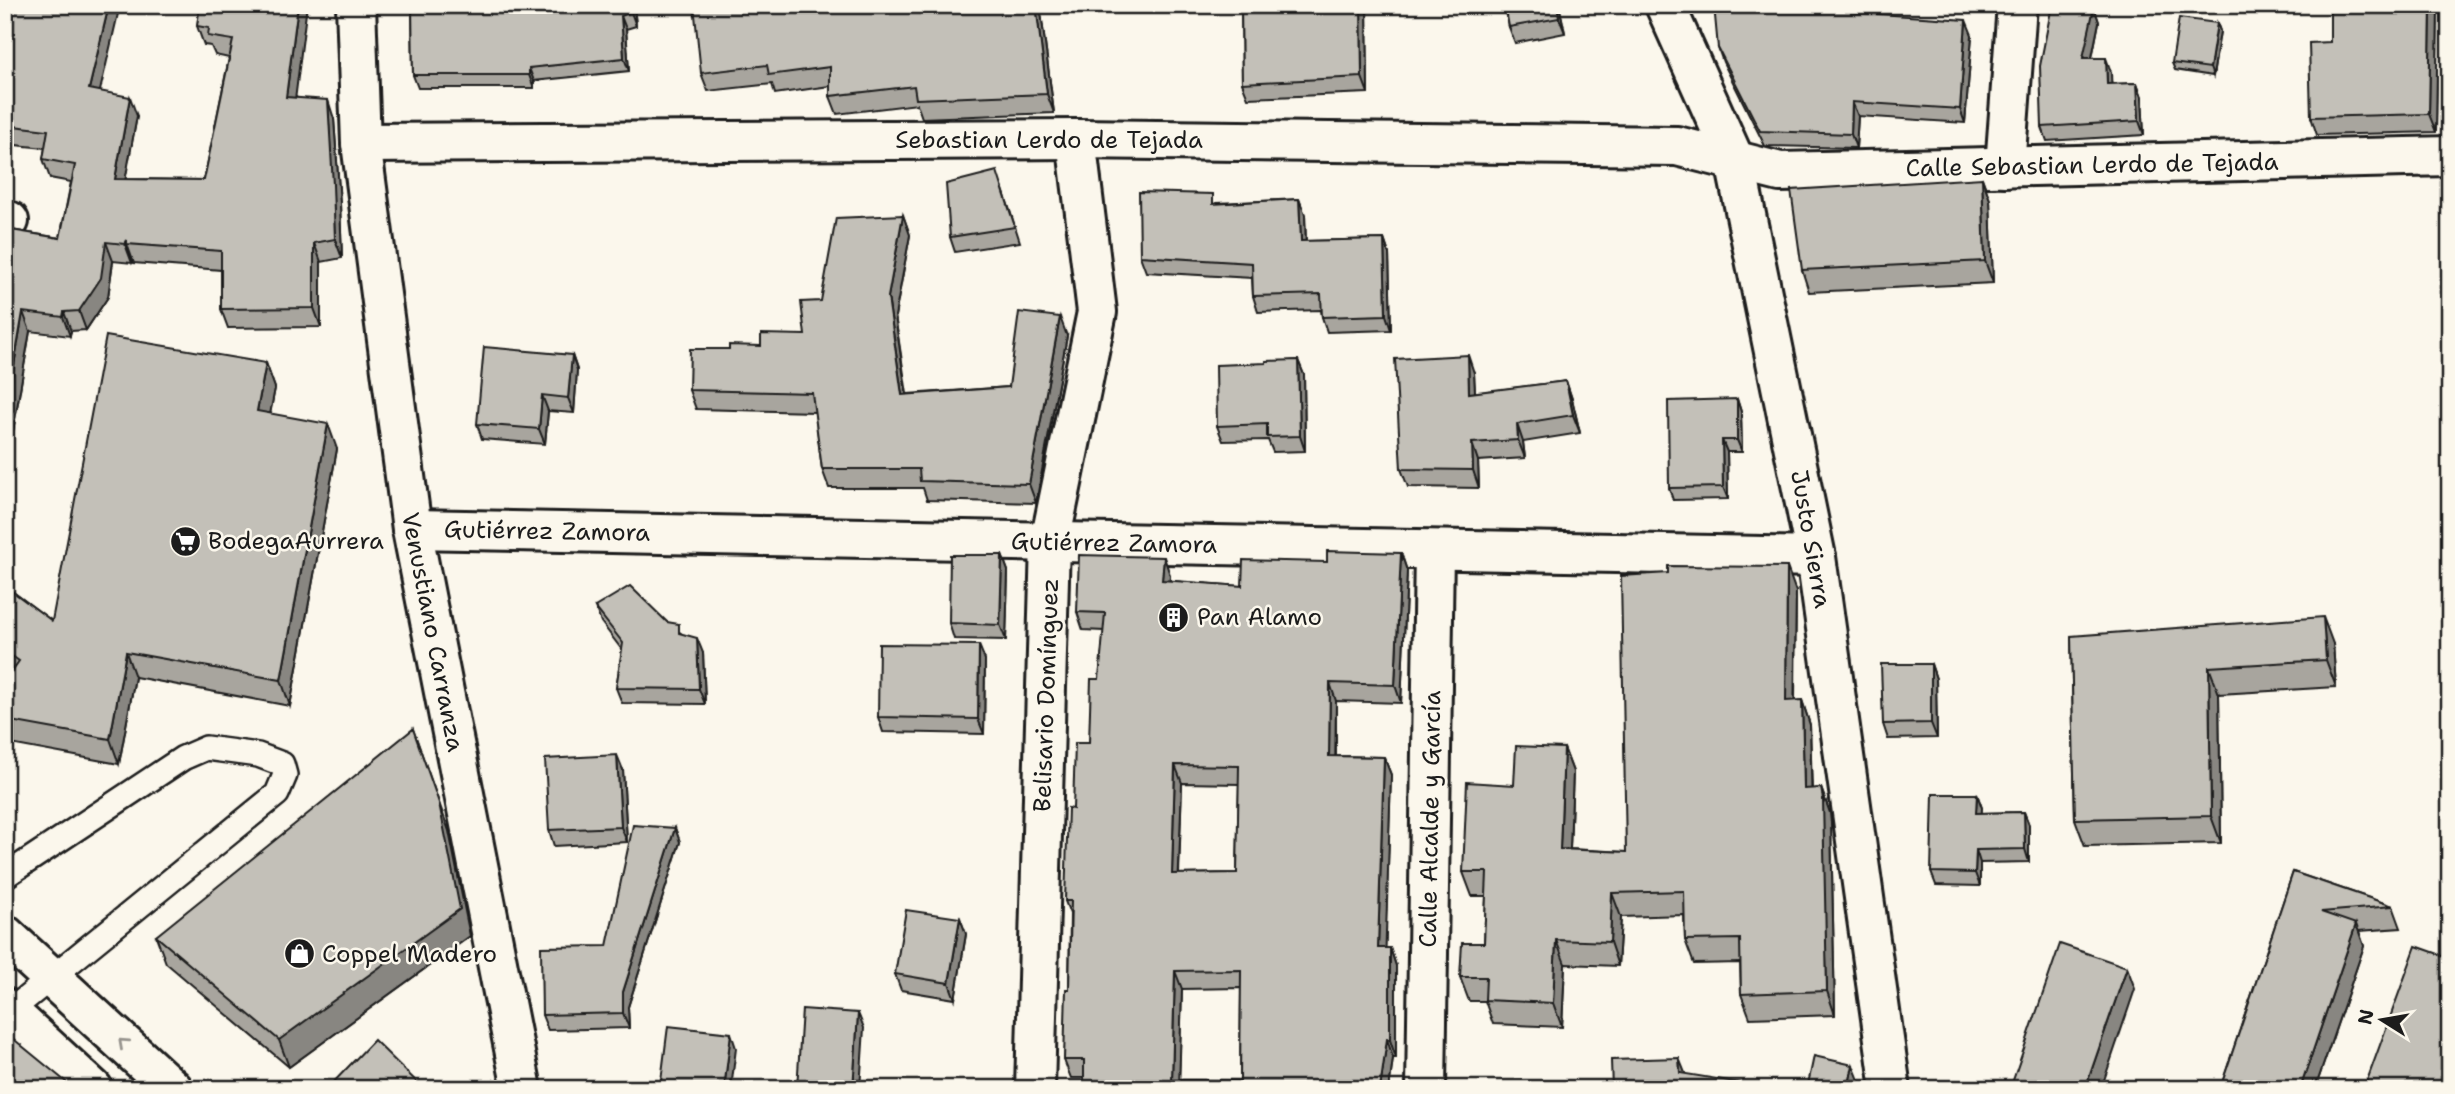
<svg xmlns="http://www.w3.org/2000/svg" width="2455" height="1094" viewBox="0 0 2455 1094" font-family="'Shantell Sans',sans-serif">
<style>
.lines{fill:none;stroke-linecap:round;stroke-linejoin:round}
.service-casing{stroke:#1c1c1c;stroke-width:28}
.minor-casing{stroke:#1c1c1c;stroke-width:44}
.secondary-casing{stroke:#1c1c1c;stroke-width:44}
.service{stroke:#fbf7ec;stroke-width:23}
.minor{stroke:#fbf7ec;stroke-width:38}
.secondary{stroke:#fbf7ec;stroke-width:38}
.wall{fill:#a8a59e;stroke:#1c1c1c;stroke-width:2;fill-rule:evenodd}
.shaded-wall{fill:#888681;stroke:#1c1c1c;stroke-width:2}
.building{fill:#c3c0b8;stroke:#1c1c1c;stroke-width:2;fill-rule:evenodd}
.oneway{stroke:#97948e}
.labels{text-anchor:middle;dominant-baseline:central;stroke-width:5;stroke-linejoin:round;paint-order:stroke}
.street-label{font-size:24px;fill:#1c1c1c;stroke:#fbf7ec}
.poi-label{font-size:24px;fill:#1c1c1c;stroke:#fbf7ec;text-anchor:start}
</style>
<rect width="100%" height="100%" fill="#fbf7ec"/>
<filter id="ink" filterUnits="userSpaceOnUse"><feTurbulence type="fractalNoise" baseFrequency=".0143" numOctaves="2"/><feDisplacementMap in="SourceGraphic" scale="14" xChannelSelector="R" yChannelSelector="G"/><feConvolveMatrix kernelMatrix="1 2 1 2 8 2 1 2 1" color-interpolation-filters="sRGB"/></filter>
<g filter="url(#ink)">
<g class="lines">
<defs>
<polyline id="service" points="5,876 183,758 206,748 258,755 282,764 285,775 277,794 9,1012"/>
<g id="minor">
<polyline points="356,5 361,143 412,529 522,1089"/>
<polyline points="361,143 1076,139 1677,146 1780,172 2450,156"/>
<polyline points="2005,167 2017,5"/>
<polyline points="5,220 9,221"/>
<polyline points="412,529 1816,557"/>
<polyline points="5,935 173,1089"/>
<polyline points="5,1008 93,1089"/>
<polyline points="1035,1089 1050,542 1097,312 1076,139"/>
<polyline points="1426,1089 1434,550"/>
</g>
<polyline id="secondary" points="1665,5 1735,161 1816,557 1891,1089"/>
</defs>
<use href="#service" class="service-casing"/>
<use href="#minor" class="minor-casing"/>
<use href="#secondary" class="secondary-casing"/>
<use href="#service" class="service"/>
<use href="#minor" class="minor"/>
<use href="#secondary" class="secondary"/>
</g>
<g class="wall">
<polygon points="5,5 100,91 137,116 125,179 204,180 229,58 215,55 211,46 204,45 197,26 200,5 296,97 334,119 340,204 342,258 321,262 321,327 228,328 221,309 221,270 134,263 133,261 132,263 113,261 108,297 86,330 71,331 70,336 30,331 12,437 5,448 5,229 60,238 71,182 50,178 43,159 45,148 5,144"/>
<polygon points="412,5 634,5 636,26 626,29 629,71 534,81 534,88 418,88 413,75"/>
<polygon points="777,5 822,5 823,8 1040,5 1054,113 922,118 917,104 837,114 830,96 830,86 775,94 772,84 708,91 701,73 757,10"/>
<polygon points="1241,5 1367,5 1368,93 1248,98 1242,83"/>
<polygon points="1505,5 1559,5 1565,33 1515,43 1509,27"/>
<polygon points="2052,5 2095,5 2095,10 2099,22 2092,58 2111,72 2111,84 2137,83 2142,97 2144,135 2047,141 2042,127"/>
<polygon points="2438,5 2436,132 2317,135 2311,117 2330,42"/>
<polygon points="1853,12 1972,35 1965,123 1858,116 1856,148 1765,146 1723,62 1718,48"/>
<polygon points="2217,23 2220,31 2213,76 2175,70 2172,63"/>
<polygon points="1982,178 1990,200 1993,283 1809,292 1802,270"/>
<polygon points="1002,186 1020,242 955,252 950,237"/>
<polygon points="1299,199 1305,215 1306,241 1384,239 1389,254 1391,330 1327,332 1322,317 1321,310 1258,312 1253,296 1252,278 1146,272 1140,256 1217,203"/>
<polygon points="903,215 910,235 895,316 907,394 1009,387 1067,336 1036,503 927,500 923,488 829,488 822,469 815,412 696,409 689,390 729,349 761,346 805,335 821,301"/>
<polygon points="572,355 577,370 574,413 548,411 545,444 482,439 477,424"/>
<polygon points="1298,360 1304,375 1305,451 1273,452 1268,440 1223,441 1217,426 1266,363"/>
<polygon points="266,363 275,388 270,413 337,449 290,706 135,677 119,764 5,743 5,681 11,673 5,669 5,586 52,621"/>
<polygon points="1474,373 1475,393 1566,381 1572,399 1580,433 1523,442 1525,458 1478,461 1479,488 1408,487 1401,469"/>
<polygon points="1737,399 1741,412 1742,452 1727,452 1728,499 1673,500 1669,488"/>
<path d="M1401,553l6,18 -6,132 -65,-2v55l48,1 7,18 -6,173h5l6,18v92h-3l-4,31h-305v-11h-13l-7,-18 5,-71 1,-75 -5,-13 8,-92 16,-66 10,-64 5,-48 -21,-1 -6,-18 93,-37v6l72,5 85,-24zM1182,783l57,1 -2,89 -58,1zM1241,988l-1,93 -61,-1 3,-91z"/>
<polygon points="1002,555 1008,571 1006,640 954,639 949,623"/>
<polygon points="1796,592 1795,701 1802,700 1810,725 1812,789 1821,788 1830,813 1831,823 1835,1015 1750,1018 1741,994 1740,963 1694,964 1685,940 1684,915 1621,917 1618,966 1565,964 1562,1027 1493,1024 1485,1001 1469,1001 1460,977 1484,943 1486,896 1472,896 1463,872 1514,785 1564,748 1573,772 1570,849 1626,852"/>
<polygon points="595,607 667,622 682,634 703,653 705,704 622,703 616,688 622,650 601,622"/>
<polygon points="2071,636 2333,644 2336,687 2219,694 2221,843 2085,846 2075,819"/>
<polygon points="985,660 984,734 883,732 878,717"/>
<polygon points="1931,664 1936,679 1937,738 1888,739 1883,724"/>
<polygon points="623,770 627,842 554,846 549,830"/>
<polygon points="1977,794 1982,808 1981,813 2024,812 2029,825 2029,862 1980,863 1980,886 1936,885 1931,872"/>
<polygon points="675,828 680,842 628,1007 629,1028 548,1030 542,1015 607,946"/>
<polygon points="449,831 470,936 289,1067 166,963 156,936"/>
<polygon points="2293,872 2393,906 2401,928 2359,931 2364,946 2315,1089 2220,1089"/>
<polygon points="960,918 966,934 955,999 901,990 895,974"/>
</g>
<g class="shaded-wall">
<polygon points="109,5 120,5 96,108 89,89"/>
<polygon points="298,5 307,5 293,116 286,97"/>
<polygon points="630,5 634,5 636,26 631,12"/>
<polygon points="1036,5 1040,5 1054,113 1047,94"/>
<polygon points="1361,5 1367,5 1368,93 1362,77"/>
<polygon points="1557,5 1559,5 1565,33 1559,18"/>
<polygon points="2090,5 2095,5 2095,10 2099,22 2089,72 2083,58"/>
<polygon points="2431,5 2438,5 2436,132 2429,114"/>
<polygon points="621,16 626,29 629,71 624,58"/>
<polygon points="1966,20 1972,35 1965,123 1960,109"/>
<polygon points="2217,23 2220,31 2213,76 2210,68"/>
<polygon points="2106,58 2111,72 2112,98 2107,84"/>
<polygon points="529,68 534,81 534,88 529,75"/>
<polygon points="2137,83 2142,97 2144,135 2139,121"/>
<polygon points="130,97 137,116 122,198 115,179"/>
<polygon points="328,100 334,119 340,204 342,258 335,239"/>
<polygon points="1852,102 1858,116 1856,148 1851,134"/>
<polygon points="1982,178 1990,200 1993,283 1985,261"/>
<polygon points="1299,199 1305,215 1306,256 1301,241"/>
<polygon points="903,215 910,235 895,316 909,414 902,395 888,297"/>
<polygon points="1384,239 1389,254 1391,330 1386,315"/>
<polygon points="127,240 127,244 133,261 132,263 125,244"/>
<polygon points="106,242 113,261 108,297 86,330 79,311"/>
<polygon points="314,243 321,262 321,327 314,308"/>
<polygon points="23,312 30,331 12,437 5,448 5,418"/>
<polygon points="64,312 71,331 70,336 63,317"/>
<polygon points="1060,317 1067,336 1036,503 1029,484"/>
<polygon points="572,355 577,370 574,413 568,398"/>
<polygon points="1468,355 1474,373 1476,411 1469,393"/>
<polygon points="1298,360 1304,375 1305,451 1300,436"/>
<polygon points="266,363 275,388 266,436 257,411"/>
<polygon points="1566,381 1572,399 1580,433 1573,415"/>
<polygon points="542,395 548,411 545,444 539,429"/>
<polygon points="1737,399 1741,412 1742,452 1737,440"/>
<polygon points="328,424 337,449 290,706 281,680"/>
<polygon points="1517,424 1523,442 1525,458 1518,440"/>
<polygon points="1722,440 1727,452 1728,499 1723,487"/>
<polygon points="1472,443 1478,461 1479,488 1473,470"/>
<polygon points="1401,553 1407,571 1401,703 1395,685"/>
<polygon points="1002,555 1008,571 1006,640 1000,625"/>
<polygon points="1164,557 1170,575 1169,598 1162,580"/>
<polygon points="1787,567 1796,592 1794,725 1786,701"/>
<polygon points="2323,617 2333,644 2336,687 2326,660"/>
<polygon points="697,638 703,653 705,704 699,689"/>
<polygon points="979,645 985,660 984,734 978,719"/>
<polygon points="126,652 135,677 119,764 110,739"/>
<polygon points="1931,664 1936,679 1937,738 1931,723"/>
<polygon points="2209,667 2219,694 2221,843 2211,816"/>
<polygon points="1330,683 1336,701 1335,775 1329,756"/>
<polygon points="1802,700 1810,725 1812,813 1804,789"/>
<polygon points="413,729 449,831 470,936 289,1067 279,1040"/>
<polygon points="1564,748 1573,772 1569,873 1560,849"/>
<polygon points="617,755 623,770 627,842 621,827"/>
<polygon points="1384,757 1391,775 1385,966 1378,948"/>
<polygon points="1175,765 1182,783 1178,893 1172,874"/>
<polygon points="1821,788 1830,813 1831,823 1835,1015 1827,991"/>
<polygon points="1977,794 1982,808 1981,826 1976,813"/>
<polygon points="2024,812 2029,825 2029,862 2025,849"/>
<polygon points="675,828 680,842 628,1007 629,1028 623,1013 623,992"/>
<polygon points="1976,850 1980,863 1980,886 1975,873"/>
<polygon points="1612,893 1621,917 1618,966 1610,942"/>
<polygon points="960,918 966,934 955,999 949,983"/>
<polygon points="2356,924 2364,946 2315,1089 2300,1089"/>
<polygon points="1556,940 1565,964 1562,1027 1553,1003"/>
<polygon points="1390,948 1396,966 1396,1058 1390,1040"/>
<polygon points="2127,967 2135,989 2101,1089 2085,1089"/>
<polygon points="1175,971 1182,989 1179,1089 1172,1080"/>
<polygon points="858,1013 864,1028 860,1089 853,1089"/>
<polygon points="731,1033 736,1048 731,1089 724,1089"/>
<polygon points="1387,1039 1393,1058 1389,1089 1380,1089"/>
<polygon points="1679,1058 1685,1073 1685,1088 1680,1073"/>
<polygon points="1853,1065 1859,1080 1857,1089 1848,1089"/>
</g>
<g class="building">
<polygon points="5,5 109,5 89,89 130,97 115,179 204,180 233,40 208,36 209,28 197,26 200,5 298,5 286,97 328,100 333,185 335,239 314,243 314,308 221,309 221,251 127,244 127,240 125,244 106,242 101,278 79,311 64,312 63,317 23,312 5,418 5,229 60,238 75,165 43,159 48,130 5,125"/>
<polygon points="412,5 630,5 631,12 621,16 624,58 529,68 529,75 413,75"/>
<polygon points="694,5 755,5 755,10 777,5 819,5 819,10 833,5 1036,5 1047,94 916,99 914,86 830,96 830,67 769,75 767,65 701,73"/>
<polygon points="1241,5 1361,5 1362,77 1242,83"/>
<polygon points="1505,5 1557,5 1559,18 1509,27"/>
<polygon points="1714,5 1832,5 1852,8 1851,12 1966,20 1960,109 1852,102 1851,134 1760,131 1718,48"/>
<polygon points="2052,5 2090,5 2090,7 2094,8 2083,58 2106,58 2107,84 2137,83 2139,121 2042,127 2040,66"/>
<polygon points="2330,5 2431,5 2429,114 2311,117 2309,43 2330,42"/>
<polygon points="2179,18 2217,23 2210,68 2172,63"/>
<polygon points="997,171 1015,227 950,237 946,184"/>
<polygon points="1982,178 1985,261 1802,270 1791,190"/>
<polygon points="1139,192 1213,194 1213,204 1299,199 1301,241 1384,239 1386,315 1322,317 1321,294 1253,296 1252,263 1140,256"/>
<polygon points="903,215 888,297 902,395 1009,387 1019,312 1060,317 1029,484 920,481 919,469 822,469 812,393 689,390 690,349 729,349 729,345 761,346 761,334 805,335 801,302 821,301 836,218"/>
<polygon points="106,336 266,363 257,411 328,424 281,680 126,652 110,739 5,720 5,681 19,661 5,651 5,586 52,621"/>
<polygon points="484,347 572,355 568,398 542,395 539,429 477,424"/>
<polygon points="1468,355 1469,393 1566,381 1573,415 1517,424 1518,440 1472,443 1473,470 1401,469 1395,359"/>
<polygon points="1298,360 1300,436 1267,437 1267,424 1217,426 1216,365 1266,363 1266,361"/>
<polygon points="1737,399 1737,440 1722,440 1723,487 1669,488 1668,401"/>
<path d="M1327,551l74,2 -6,132 -65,-2 -1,73 55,1 -6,191h12v92l-3,-1 -7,50h-296v-29h-20l2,-71h3l2,-88h-6l3,-93 5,1 2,-66h14l2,-64h8l6,-66 -28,-1 2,-57 85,2 -2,23 80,6 1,-26 84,2zM1175,765l64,1 -2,107 -65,1zM1241,970l-1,111 -68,-1 3,-109z"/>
<polygon points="950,555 1002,555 1000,625 949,623"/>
<polygon points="1668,566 1787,567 1786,701 1802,700 1804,789 1821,788 1823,799 1827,991 1741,994 1740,939 1685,940 1684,891 1612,893 1610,942 1556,940 1553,1003 1485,1000 1486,977 1460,977 1462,943 1484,943 1487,872 1463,872 1467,782 1514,785 1516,746 1564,748 1560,849 1626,852 1621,576 1668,573"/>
<polygon points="630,586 667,622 679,624 679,633 697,638 699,689 616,688 623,643 595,607"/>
<polygon points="2323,617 2326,660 2209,667 2211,816 2075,819 2071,636"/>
<polygon points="879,644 979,645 978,719 878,717"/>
<polygon points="1881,664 1931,664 1931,723 1883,724"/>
<polygon points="413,729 439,803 460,909 279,1040 156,936"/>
<polygon points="617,755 621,827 549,830 545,759"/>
<polygon points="1933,794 1977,794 1976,813 2024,812 2025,849 1976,850 1975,873 1931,872"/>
<polygon points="633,825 675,828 623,992 623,1013 542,1015 541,947 607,946"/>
<polygon points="2293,872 2393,906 2321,912 2356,924 2300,1089 2220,1089"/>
<polygon points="906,910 960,918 949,983 895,974"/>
<polygon points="2060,944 2127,967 2085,1089 2010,1089"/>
<polygon points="2416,946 2450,958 2450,1089 2364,1089"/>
<polygon points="802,1009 858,1013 853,1089 797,1089"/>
<polygon points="668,1026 731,1033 724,1089 660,1089"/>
<polygon points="5,1032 71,1086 76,1089 5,1089"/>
<polygon points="374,1040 424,1089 327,1089"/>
<polygon points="1814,1056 1853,1065 1848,1089 1807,1089"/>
<polygon points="1679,1058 1680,1073 1778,1089 1612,1089 1611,1060"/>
</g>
<defs><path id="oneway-chevron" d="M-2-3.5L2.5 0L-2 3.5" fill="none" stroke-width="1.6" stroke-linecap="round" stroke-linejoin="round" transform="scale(1.75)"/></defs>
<use class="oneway" href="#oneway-chevron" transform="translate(123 1043) rotate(-138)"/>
</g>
<defs>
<symbol id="supermarket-disc" viewBox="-11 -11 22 22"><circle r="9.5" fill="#1c1c1c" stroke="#fbf7ec"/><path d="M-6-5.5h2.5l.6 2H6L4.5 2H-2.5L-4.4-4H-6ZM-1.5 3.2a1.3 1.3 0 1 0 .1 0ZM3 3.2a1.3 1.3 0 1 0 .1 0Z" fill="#fff"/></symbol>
<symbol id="building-disc" viewBox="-11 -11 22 22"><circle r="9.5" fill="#1c1c1c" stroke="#fbf7ec"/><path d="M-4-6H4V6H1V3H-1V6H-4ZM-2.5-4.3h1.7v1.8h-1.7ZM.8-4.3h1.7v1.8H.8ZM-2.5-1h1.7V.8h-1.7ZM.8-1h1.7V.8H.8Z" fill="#fff"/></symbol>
<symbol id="shop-disc" viewBox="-11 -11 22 22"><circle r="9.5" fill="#1c1c1c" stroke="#fbf7ec"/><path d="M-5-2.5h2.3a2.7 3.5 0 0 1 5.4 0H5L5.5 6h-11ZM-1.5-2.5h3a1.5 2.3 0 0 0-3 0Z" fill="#fff"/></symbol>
</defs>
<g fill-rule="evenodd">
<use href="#supermarket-disc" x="168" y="524" width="35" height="35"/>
<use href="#building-disc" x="1156" y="600" width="35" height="35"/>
<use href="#shop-disc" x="282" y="936" width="35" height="35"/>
</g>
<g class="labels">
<g class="street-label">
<text x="1049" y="140">Sebastian Lerdo de Tejada</text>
<text transform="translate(2092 165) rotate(-1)">Calle Sebastian Lerdo de Tejada</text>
<text transform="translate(547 531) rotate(1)">Gutiérrez Zamora</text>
<text transform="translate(1811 539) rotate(80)">Justo Sierra</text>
<text transform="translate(1114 543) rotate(1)">Gutiérrez Zamora</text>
<text transform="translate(433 632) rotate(79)">Venustiano Carranza</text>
<text transform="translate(1046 695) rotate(-88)">Belisario Domínguez</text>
<text transform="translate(1430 819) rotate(-89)">Calle Alcalde y García</text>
</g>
<g class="poi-label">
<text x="208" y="541">BodegaAurrera</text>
<text x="1197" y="617">Pan Alamo</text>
<text x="322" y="954">Coppel Madero</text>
</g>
</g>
<rect width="2455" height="1094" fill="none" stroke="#fbf7ec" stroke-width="28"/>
<rect x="14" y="14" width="2427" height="1066" fill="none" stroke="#1c1c1c" stroke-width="2.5" filter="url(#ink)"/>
<g transform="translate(2382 1020) rotate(281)" stroke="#fbf7ec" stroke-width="5" paint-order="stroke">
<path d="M0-5L12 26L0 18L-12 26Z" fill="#1c1c1c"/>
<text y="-10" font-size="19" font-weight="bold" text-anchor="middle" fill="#1c1c1c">N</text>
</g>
</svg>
